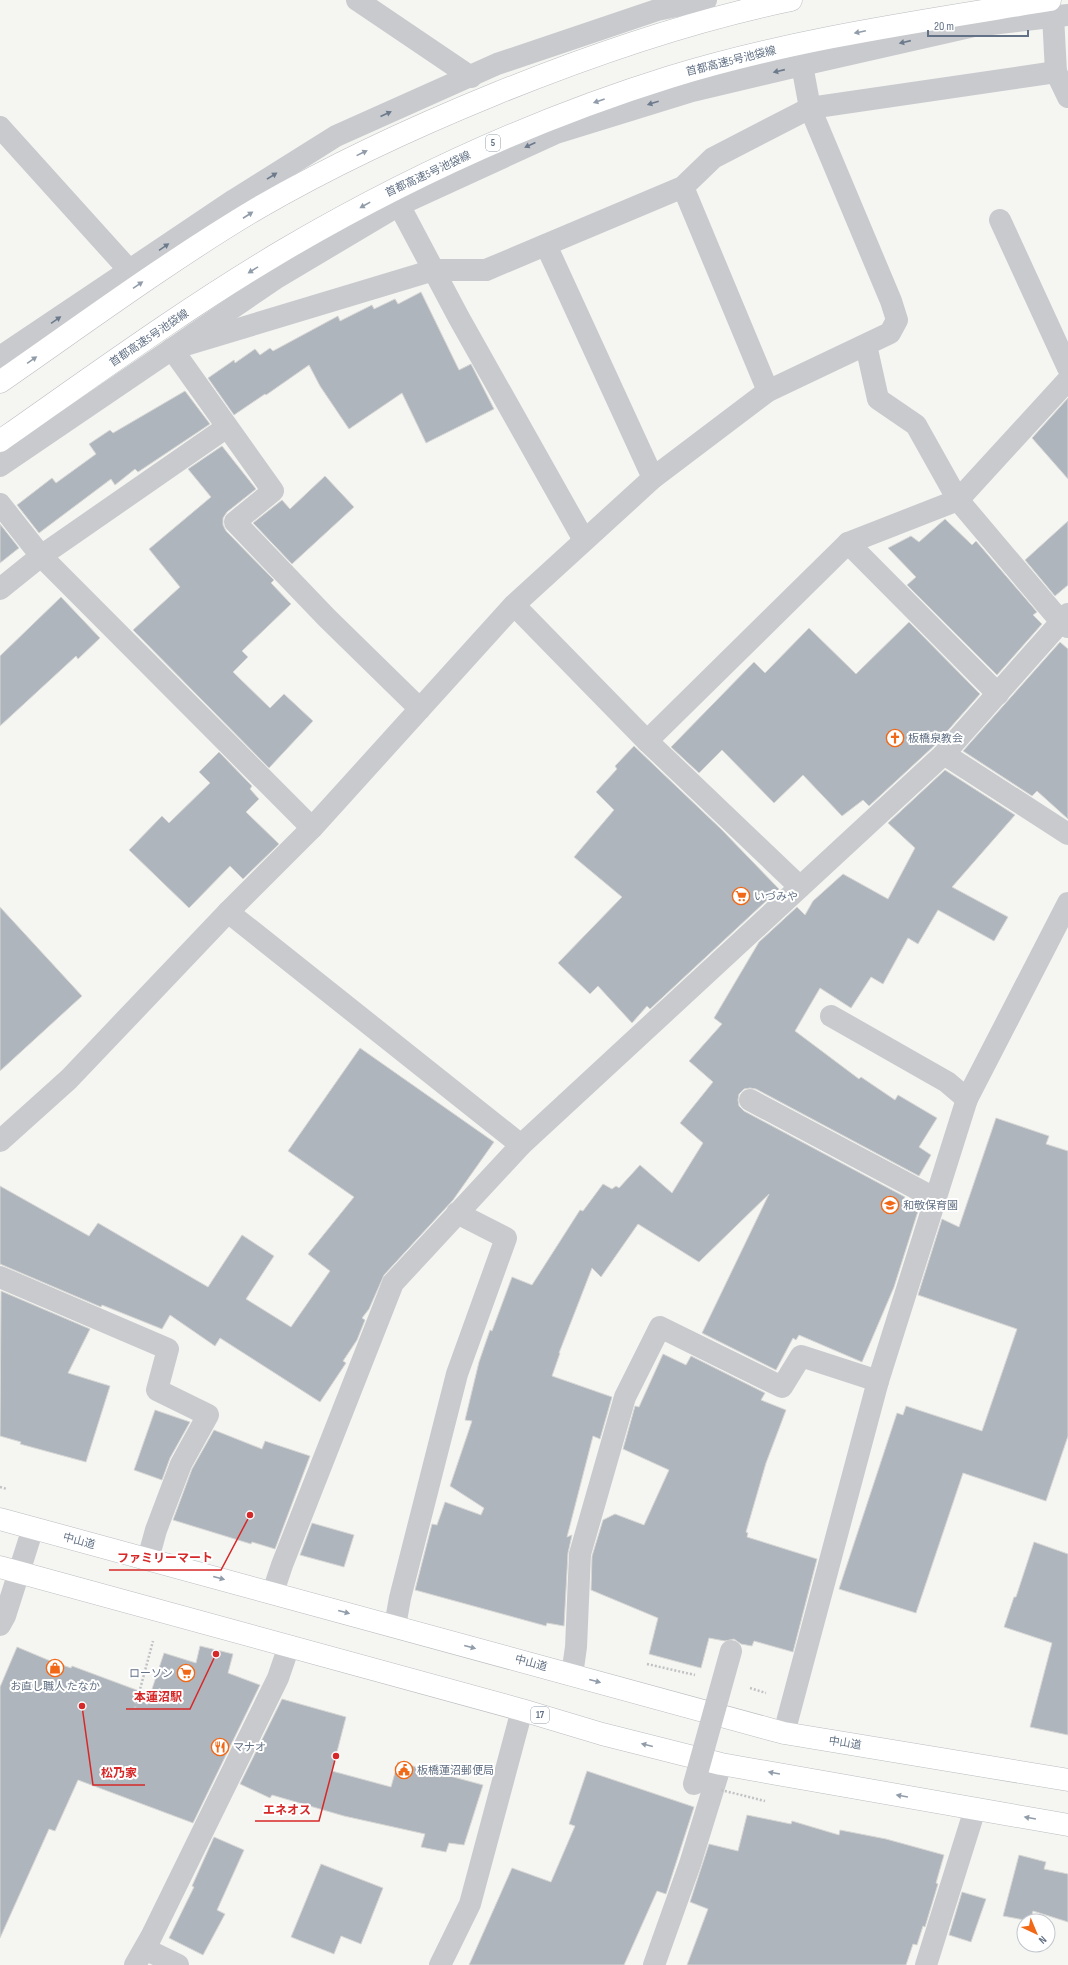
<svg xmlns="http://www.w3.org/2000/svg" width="1068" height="1965" viewBox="0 0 1068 1965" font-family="'Sofia Sans Condensed','Noto Sans JP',sans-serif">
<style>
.building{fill:#afb5bc;stroke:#d7d7d5}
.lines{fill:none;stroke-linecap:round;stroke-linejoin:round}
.highway-casing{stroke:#b9bcbf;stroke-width:23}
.path{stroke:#c0c2c4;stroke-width:2.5;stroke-dasharray:2 2;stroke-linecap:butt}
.minor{stroke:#c8cace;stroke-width:22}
.highway{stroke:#fff;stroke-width:22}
.path-bridge{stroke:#c0c2c4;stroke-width:2.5;stroke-dasharray:2 2;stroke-linecap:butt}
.minor-bridge{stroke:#c8cace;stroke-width:22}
.oneway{fill:#919caa}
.oneway2{fill:#6c7a8c}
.labels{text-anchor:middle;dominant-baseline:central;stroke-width:4;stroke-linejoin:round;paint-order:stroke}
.shield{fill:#fff;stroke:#919caa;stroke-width:1}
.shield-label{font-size:10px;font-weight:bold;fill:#627185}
.street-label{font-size:11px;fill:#627185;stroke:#fff}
.poi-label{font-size:11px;fill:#627185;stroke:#fff;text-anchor:start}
.leader{fill:none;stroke:#d62828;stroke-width:1.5}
.callout-dot{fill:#d62828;stroke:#fff;stroke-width:1.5}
.callout-label{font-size:12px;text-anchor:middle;font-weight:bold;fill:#d62828;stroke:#fff;stroke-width:4;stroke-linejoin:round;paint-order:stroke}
</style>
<rect width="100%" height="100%" fill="#f5f6f2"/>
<g class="building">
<polygon points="421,292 459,370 471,364 494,409 426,443 402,393 349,429 320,386 309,365 266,395 265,394 234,415 208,378 234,360 235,363 255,349 260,355 270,348 273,351 338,316 340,321 372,305 374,309 395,299 398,304"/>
<polygon points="185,391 210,424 138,472 135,469 115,485 111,479 39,533 17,505 52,478 56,483 96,454 89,444 110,430 113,433"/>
<polygon points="1068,398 1068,479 1032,438"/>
<polygon points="222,446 256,489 227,512 223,518 223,525 226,531 274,580 271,583 291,604 242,651 248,657 233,672 270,708 284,694 313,721 269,768 133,630 180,587 149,549 211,497 188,469"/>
<polygon points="325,476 354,507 292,564 253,523 282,500 290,509"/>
<polygon points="945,519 972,545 976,541 1037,612 1033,615 1042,624 997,675 907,585 916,577 888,548 911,536 919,542"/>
<polygon points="1068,521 1068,585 1055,596 1025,560"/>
<polygon points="0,524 19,548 0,563"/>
<polygon points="61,597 100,638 78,659 76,656 0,726 0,656"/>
<polygon points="909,622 980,694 935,745 869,806 863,800 842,816 803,775 774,803 722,750 699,773 671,747 754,662 765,673 809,628 856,674"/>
<polygon points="1060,642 1068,649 1068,819 1037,791 1032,796 963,751"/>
<polygon points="634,746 721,829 779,889 650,1009 647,1006 632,1023 598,986 590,994 558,963 622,897 574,857 614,810 596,792 617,769 615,766"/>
<polygon points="219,752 252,786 250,789 259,799 246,812 279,844 243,879 230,866 189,908 129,850 162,816 169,823 210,783 199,772"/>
<polygon points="945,770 1015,815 952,887 1008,917 994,941 938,910 918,944 908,938 883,984 871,977 851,1008 820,988 795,1031 859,1079 861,1077 895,1100 898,1095 937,1118 919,1147 931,1155 919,1176 756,1089 750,1088 744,1089 739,1094 738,1100 739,1106 744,1111 905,1197 903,1200 919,1208 894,1287 862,1362 799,1335 796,1340 793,1338 776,1370 702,1333 769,1194 699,1262 638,1224 601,1277 592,1268 559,1353 560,1353 552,1376 612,1397 600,1439 593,1436 567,1537 572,1535 568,1553 564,1626 547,1623 546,1626 415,1590 432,1524 437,1525 445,1502 481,1515 484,1508 450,1486 472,1421 465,1420 479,1362 490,1330 492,1331 512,1277 532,1285 580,1210 583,1211 603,1184 612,1189 616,1186 619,1188 640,1165 672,1193 703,1143 680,1123 713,1082 689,1061 722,1024 714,1018 759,942 797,907 805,915 813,901 843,874 888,899 915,848 888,823"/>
<polygon points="0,907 82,996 0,1071"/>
<polygon points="360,1048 494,1142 453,1200 384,1275 369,1309 362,1318 365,1320 357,1340 343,1361 346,1363 320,1402 220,1338 215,1346 170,1315 162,1329 102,1305 101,1307 0,1264 0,1186 89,1236 98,1223 208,1287 242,1235 274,1256 246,1299 291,1327 330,1271 308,1254 354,1197 288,1151"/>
<polygon points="996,1118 1049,1136 1046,1144 1068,1151 1068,1436 1046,1501 963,1473 916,1613 839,1589 897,1413 903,1415 906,1406 982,1431 1017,1329 918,1295 942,1219 959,1227"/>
<polygon points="1,1291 90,1329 68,1373 110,1386 86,1462 20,1444 21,1442 0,1436"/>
<polygon points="663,1354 686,1365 691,1356 765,1393 761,1400 786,1410 766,1463 746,1532 748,1533 747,1537 817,1559 793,1652 754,1641 752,1646 741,1644 734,1639 725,1641 709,1638 701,1668 649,1654 658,1618 591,1590 592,1556 603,1520 615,1514 644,1525 669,1470 623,1449 635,1406 639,1407"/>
<polygon points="155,1410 190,1422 170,1458 162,1480 134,1470"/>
<polygon points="214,1430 262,1449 265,1441 310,1456 275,1549 252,1542 251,1544 173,1520 192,1469"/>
<polygon points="312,1523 354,1535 344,1567 300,1555"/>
<polygon points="1034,1542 1068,1554 1068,1735 1030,1727 1052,1643 1004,1627 1014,1597 1016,1597"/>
<polygon points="200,1646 233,1654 228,1673 260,1685 193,1823 78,1780 55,1831 49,1829 0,1938 0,1687 17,1647 48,1660 71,1668 72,1666 150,1695 164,1653 196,1663"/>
<polygon points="282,1699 346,1717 332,1771 391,1787 398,1762 483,1785 464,1845 449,1843 446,1852 421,1847 425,1834 344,1816 272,1795 270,1798 240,1784"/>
<polygon points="587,1771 694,1807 666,1894 657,1891 624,1965 469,1965 512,1868 551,1882 575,1826 569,1824"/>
<polygon points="747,1815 791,1824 792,1821 839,1835 840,1830 886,1839 944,1855 936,1883 938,1884 925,1927 923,1926 917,1945 913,1944 906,1965 687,1965 708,1909 690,1902 709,1844 738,1851"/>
<polygon points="214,1837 244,1850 217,1910 225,1914 203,1955 169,1938 194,1887 192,1886"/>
<polygon points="1019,1855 1046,1862 1044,1869 1068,1874 1068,1922 1033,1911 1030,1921 1003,1916"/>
<polygon points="321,1864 383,1888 361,1944 341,1936 334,1954 291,1937"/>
<polygon points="962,1892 986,1899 971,1942 949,1935"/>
</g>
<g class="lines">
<defs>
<g id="highway">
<path d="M0,382c85,-59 169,-121 258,-174 76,-44 156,-81 237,-114 96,-39 194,-73 296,-94"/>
<path d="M0,441c93,-65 186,-133 284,-191 121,-71 251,-131 386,-173 123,-38 253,-56 380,-77"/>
<polyline points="0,1519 784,1733 1068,1780"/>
<polyline points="0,1567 522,1710 602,1734 721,1764 1068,1825"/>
</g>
</defs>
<use href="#highway" class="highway-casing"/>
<g class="path">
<polyline points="0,1487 7,1489"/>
<polyline points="647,1664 695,1675"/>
<polyline points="750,1688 766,1693"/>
<polyline points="135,1708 153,1641"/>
</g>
<g class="minor">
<polyline points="357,0 471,77"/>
<polyline points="1053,16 1056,72 1068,97"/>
<polyline points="802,65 810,108 1056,72"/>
<polyline points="0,127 129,270"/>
<polyline points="683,187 768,391"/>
<polyline points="399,205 459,318 584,540"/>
<polyline points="1000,220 1068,368"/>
<polyline points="546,245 653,478"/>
<polyline points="866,345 878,399 916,425 958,500 1062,623 1068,627"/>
<polyline points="0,357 234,200 336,136 497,64 657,10 706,0"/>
<polyline points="0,466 278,277 399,205 556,133 692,91 802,65 974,26 1068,15"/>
<polyline points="0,504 41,556 312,828"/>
<polyline points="848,543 998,694"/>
<polyline points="0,589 41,556 227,427"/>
<polyline points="514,605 647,741 800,887"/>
<polyline points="647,741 848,543 958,500 1068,380"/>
<polyline points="944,754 1068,834"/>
<polyline points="228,912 521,1145"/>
<polyline points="831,1016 947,1082 967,1099"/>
<polyline points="750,1100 936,1199"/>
<polyline points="0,1141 69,1079 228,912 312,828 514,605 653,478 768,391 890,333 897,320 891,301 810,108 713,158 683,187 486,270 434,270 172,349 273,491 235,522 327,618 420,709"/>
<polyline points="0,1277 168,1349 157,1390 208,1415 181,1464 156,1530 148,1559"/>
<polyline points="273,1592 282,1565 393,1283 521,1145 944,754 1068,614"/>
<polyline points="0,1625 5,1616 33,1528"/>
<polyline points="395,1626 400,1598 457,1374 506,1238 457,1213"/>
<polyline points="572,1675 576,1647 580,1554 625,1397 660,1327 782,1387 801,1356 878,1381"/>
<polyline points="784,1733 878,1381 967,1099 1068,903"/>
<polyline points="145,1949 178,1965"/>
<polyline points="135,1965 151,1937 278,1678 289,1646"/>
<polyline points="440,1965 470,1904 522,1710"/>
<polyline points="654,1965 690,1864 721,1764"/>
<polyline points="926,1965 975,1809"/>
</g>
<use href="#highway" class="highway"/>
<polyline class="path-bridge" points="721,1790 765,1801"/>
<polyline class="minor-bridge" points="694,1784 731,1651"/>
</g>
<defs><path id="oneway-solid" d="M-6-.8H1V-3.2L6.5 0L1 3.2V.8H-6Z"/></defs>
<g class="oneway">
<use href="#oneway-solid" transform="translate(860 32) rotate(168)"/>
<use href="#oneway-solid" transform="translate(599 101) rotate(161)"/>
<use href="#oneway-solid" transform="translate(362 153) rotate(-26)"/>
<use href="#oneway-solid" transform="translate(365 205) rotate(151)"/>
<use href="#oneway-solid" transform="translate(248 215) rotate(-33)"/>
<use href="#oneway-solid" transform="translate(253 270) rotate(148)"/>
<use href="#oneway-solid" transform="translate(138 285) rotate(-34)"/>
<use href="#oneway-solid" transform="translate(32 360) rotate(-35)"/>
<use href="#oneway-solid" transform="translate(219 1578) rotate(15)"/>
<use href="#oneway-solid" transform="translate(344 1612) rotate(15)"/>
<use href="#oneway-solid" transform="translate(470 1647) rotate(15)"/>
<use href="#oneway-solid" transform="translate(595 1681) rotate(15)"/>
<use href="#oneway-solid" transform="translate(647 1745) rotate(-166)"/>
<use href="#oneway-solid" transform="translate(774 1773) rotate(-170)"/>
<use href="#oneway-solid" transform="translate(902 1796) rotate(-170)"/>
<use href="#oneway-solid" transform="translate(1030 1818) rotate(-170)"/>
</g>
<g class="oneway2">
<use href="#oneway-solid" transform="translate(905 42) rotate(167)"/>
<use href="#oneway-solid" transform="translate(779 71) rotate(167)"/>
<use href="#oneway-solid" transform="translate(653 103) rotate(163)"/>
<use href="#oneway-solid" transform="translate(386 114) rotate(-24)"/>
<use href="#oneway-solid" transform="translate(530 145) rotate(155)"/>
<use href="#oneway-solid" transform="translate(272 176) rotate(-32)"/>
<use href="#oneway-solid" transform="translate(164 247) rotate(-34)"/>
<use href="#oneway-solid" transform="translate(56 320) rotate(-34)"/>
</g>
<defs>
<symbol id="church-ring" viewBox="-11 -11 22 22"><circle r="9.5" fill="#fff" stroke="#f16816" stroke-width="1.5"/><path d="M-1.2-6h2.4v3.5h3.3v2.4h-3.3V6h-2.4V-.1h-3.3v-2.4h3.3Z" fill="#f16816"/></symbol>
<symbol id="supermarket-ring" viewBox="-11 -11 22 22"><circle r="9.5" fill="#fff" stroke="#f16816" stroke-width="1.5"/><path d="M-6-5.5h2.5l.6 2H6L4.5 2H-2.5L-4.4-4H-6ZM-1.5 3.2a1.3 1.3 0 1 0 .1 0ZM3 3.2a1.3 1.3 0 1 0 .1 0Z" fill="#f16816"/></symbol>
<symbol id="school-ring" viewBox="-11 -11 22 22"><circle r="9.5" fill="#fff" stroke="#f16816" stroke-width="1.5"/><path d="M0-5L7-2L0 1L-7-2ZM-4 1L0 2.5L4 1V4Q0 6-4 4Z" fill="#f16816"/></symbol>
<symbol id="shop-ring" viewBox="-11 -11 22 22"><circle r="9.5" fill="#fff" stroke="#f16816" stroke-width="1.5"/><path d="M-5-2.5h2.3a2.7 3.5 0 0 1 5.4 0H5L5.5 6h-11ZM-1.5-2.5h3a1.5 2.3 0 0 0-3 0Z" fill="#f16816"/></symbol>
<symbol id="restaurant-ring" viewBox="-11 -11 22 22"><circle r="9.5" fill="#fff" stroke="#f16816" stroke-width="1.5"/><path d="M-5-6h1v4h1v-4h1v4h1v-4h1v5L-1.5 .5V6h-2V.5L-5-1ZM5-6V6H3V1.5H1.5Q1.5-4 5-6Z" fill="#f16816"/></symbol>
<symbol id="civic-ring" viewBox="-11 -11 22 22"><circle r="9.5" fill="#fff" stroke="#f16816" stroke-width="1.5"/><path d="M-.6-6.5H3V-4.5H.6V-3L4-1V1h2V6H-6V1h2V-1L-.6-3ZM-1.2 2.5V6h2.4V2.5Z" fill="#f16816"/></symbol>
</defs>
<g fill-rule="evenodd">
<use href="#church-ring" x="885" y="728" width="20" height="20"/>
<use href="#supermarket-ring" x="731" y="886" width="20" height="20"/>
<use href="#school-ring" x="880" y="1195" width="20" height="20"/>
<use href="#shop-ring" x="45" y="1658" width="20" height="20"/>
<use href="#supermarket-ring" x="176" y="1663" width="20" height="20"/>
<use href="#restaurant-ring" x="210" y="1737" width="20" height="20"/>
<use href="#civic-ring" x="394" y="1760" width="20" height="20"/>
</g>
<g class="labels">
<g class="shield">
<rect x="486" y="135" width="14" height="16" rx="3"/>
<rect x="531" y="1707" width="18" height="16" rx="3"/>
</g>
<g class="shield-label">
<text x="493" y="143">5</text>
<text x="540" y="1715">17</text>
</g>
<g class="street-label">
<text transform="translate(731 61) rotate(-14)">首都高速5号池袋線</text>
<text transform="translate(428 174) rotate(-25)">首都高速5号池袋線</text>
<text transform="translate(149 338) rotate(-34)">首都高速5号池袋線</text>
<text transform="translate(79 1541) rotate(15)">中山道</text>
<text transform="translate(531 1663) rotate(15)">中山道</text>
<text transform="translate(845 1743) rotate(9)">中山道</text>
</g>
<g class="poi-label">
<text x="908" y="738">板橋泉教会</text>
<text x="754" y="896">いづみや</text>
<text x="903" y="1205">和敬保育園</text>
<text x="173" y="1673" text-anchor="end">ローソン</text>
<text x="55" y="1686" text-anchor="middle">お直し職人 たなか</text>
<text x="233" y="1747">マナオ</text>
<text x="417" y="1770">板橋蓮沼郵便局</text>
</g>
</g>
<path class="leader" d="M250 1515L221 1570H109M216 1654L190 1709H126M82 1706L93 1785H145M336 1756L319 1821H255"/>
<g class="callout-dot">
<circle cx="250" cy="1515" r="4"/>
<circle cx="216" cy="1654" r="4"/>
<circle cx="82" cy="1706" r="4"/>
<circle cx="336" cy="1756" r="4"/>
</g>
<g class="callout-label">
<text x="165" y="1562">ファミリーマート</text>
<text x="158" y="1701">本蓮沼駅</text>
<text x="119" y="1777">松乃家</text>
<text x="287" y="1814">エネオス</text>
</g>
<g transform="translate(1036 1933) rotate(136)"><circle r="19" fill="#ffffff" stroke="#c0c6ce"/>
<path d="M0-3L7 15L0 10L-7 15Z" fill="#f16816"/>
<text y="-6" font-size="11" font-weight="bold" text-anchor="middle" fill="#627185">N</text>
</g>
<path d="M928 30v6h100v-6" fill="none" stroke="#627185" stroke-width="2"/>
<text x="934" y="30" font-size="12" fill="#627185" stroke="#ffffff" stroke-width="3" paint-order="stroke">20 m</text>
</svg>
